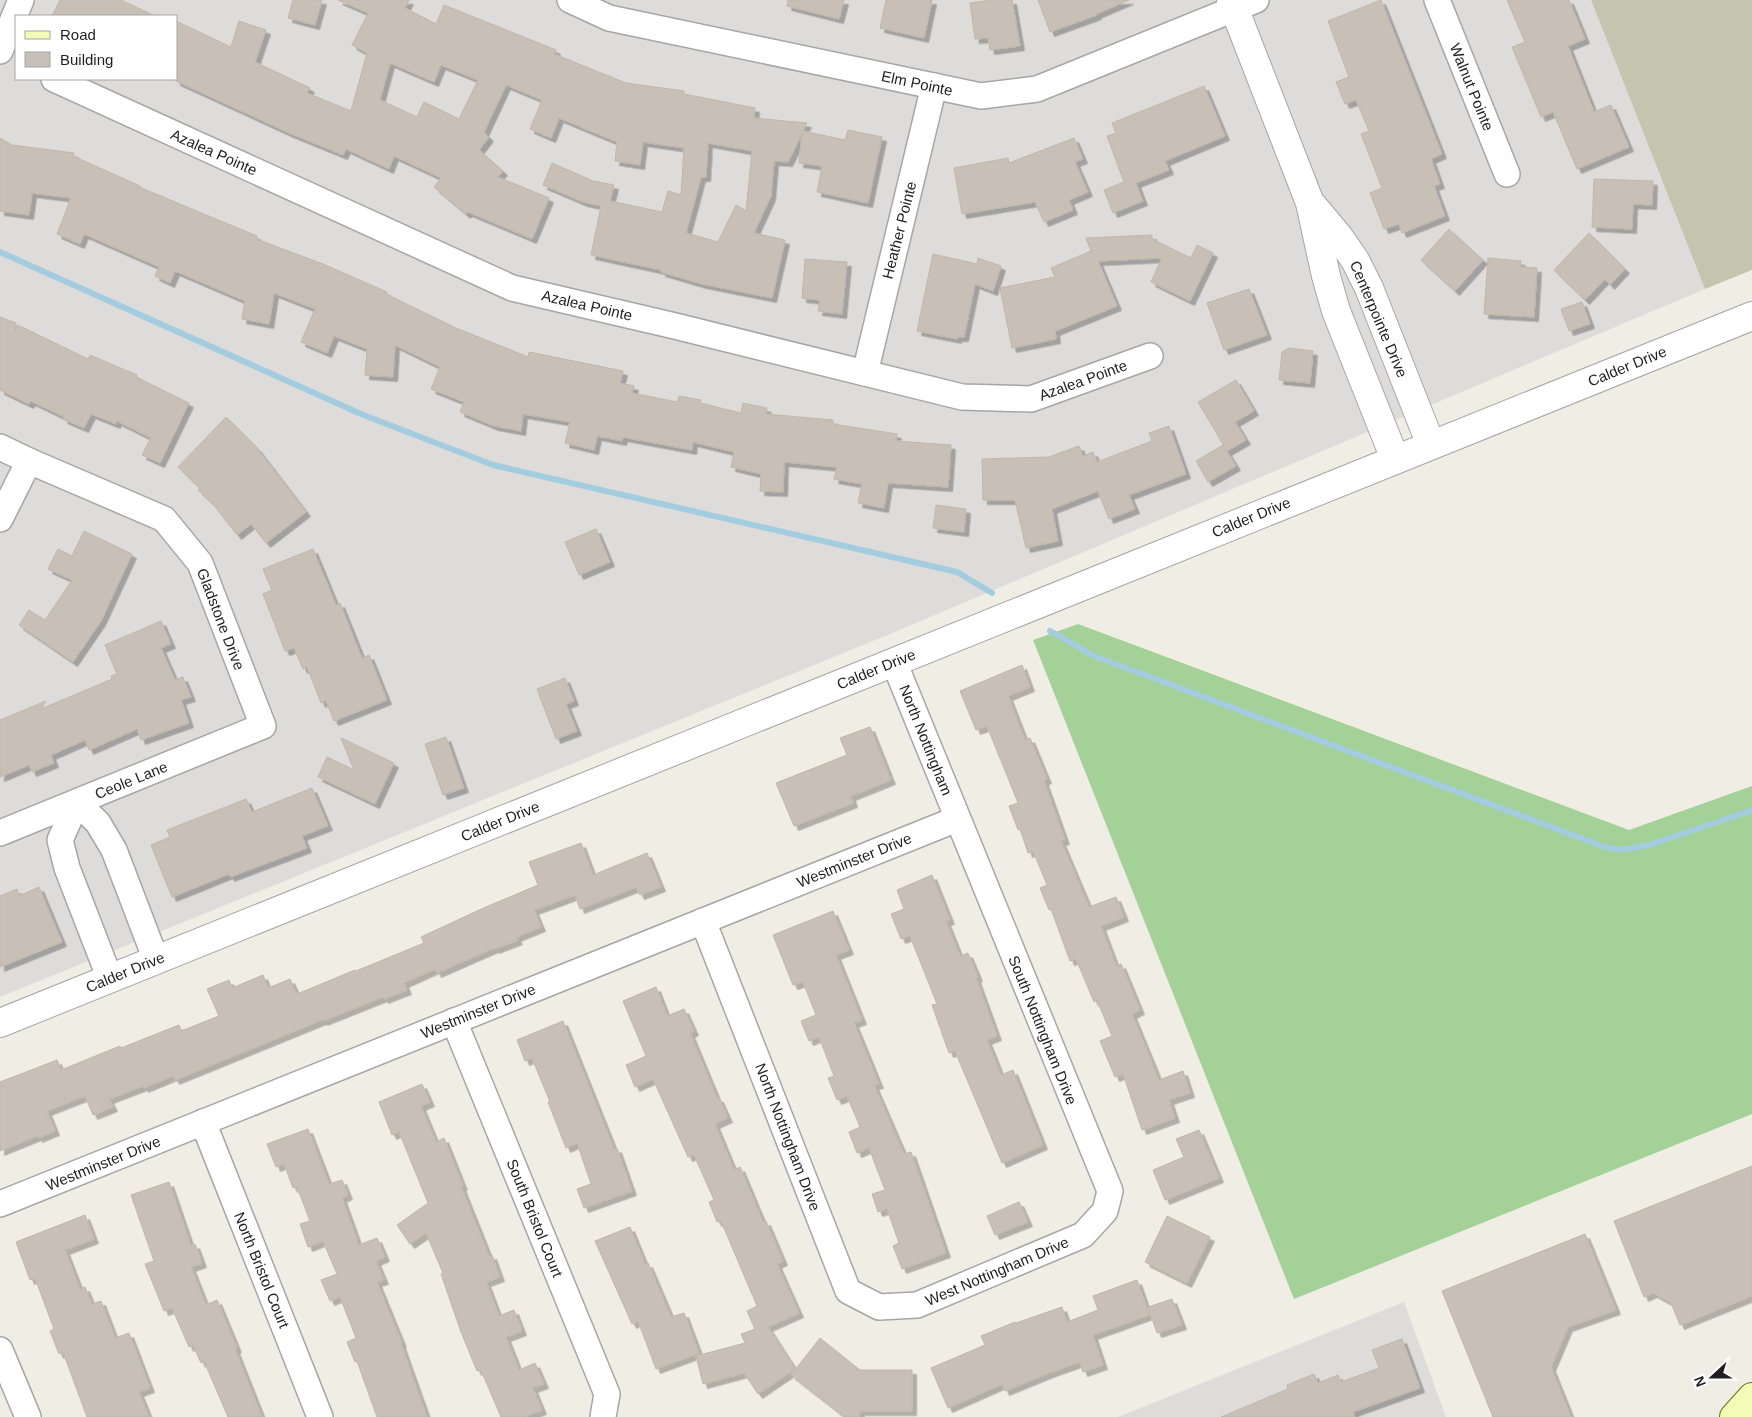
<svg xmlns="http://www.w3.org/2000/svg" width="1752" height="1417" viewBox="0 0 1752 1417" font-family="Helvetica,sans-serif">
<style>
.residential{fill:#dddcdb;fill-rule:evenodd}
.construction{fill:#c3c5af}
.forest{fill:#a3d197}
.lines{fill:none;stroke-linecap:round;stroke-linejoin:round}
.stream{stroke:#a3ccdf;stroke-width:6}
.building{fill:#c8c0b7;stroke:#c2b5a6;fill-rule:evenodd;filter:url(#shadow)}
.minor-casing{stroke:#a6a6a6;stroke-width:28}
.tertiary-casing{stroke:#a6a6a6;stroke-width:30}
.secondary-casing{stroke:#637a01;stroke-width:30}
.minor{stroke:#fff;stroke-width:25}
.tertiary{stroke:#fff;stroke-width:28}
.secondary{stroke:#f2fcb6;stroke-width:28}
.labels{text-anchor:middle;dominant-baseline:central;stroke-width:5;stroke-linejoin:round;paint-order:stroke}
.street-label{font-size:15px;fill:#1f1f1f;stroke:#fff}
</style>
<defs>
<filter id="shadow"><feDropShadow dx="4.5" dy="4.5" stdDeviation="0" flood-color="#0004"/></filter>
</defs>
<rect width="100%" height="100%" fill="#f0ede4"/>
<g class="residential">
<path d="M0,0h1591l114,289 -815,345 -890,363zM16,16h160v63h-160z"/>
<polygon points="1404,1302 1446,1417 1118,1417"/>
</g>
<polygon class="construction" points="1591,0 1752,0 1752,270 1705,289"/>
<polygon class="forest" points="1078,624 1629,830 1752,786 1752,1114 1294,1299 1033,640"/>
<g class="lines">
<g class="stream">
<polyline points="0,252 361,414 493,465 957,572 992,593"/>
<polyline points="1050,631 1094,656 1602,846 1620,850 1649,845 1752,810"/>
</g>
</g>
<g class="building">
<polygon points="60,0 121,0 155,16 52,16"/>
<polygon points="293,0 322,0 315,25 288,18"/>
<path d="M338,0h71l-4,8 31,16 8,-19 112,45 -2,4 72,29 58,8v3l71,14 -1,10 53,5 -4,8 42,9 3,-10 34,7 -14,66 -51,-11 5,-26 -23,-3 3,-29 -14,28 -14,-1 -3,35 -17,37 31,7 -13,58 -70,-14 -41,-12v-2l-70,-15 10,-49 -18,-4 -40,-17 9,-22 41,18 21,4 -4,16 52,11 6,-21 13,4 3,-47 -41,-6 -3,23 -25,-4 2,-19 -58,-24 -8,20 -21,-9 12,-29 -36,-15 -22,47 5,5 -10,13 24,21 -5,6 51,21 -17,41 -64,-27 -2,2 -32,-27 7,-9 -47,-22 -5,13 -43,-20 -3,6 -54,-22 -113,-52v-60l55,26 8,-26 27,9 -11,32 55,26 -3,5 44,18 16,-58 -15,-8 16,-32zM390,63l44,19 7,-17 37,15 -19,39 -35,-17 -7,15 -37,-17zM708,143l44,8 -6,60 -10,-6 -18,37 -32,-9 15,-56h5z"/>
<polygon points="788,0 844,0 839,19 787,6"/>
<polygon points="886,0 932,0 924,38 880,28"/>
<polygon points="991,0 1012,0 1020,46 990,50 988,38 975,39 970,3"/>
<polygon points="1038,0 1129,0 1096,14 1097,15 1050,32"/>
<polygon points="1381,0 1442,154 1431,159 1440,184 1434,186 1445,216 1402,233 1399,224 1384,229 1370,193 1382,188 1361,134 1369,131 1356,100 1345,104 1336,82 1349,77 1328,21"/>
<polygon points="1507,0 1569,0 1585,39 1568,46 1594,112 1611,105 1629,147 1577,169 1553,112 1541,117 1512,47 1525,42"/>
<polygon points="1204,86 1225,136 1165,161 1169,170 1136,183 1143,201 1113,213 1104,190 1124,182 1107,136 1116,133 1112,123"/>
<polygon points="0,138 12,145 74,153 73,156 140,186 139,187 257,236 256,239 323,264 387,292 386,294 456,328 528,357 529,352 623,371 620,383 634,386 632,393 677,402 679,396 701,400 700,403 741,413 743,403 767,408 766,414 833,420 833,424 897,434 896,441 951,445 948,487 888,483 884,508 858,503 862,484 834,479 837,467 784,462 783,492 760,491 761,474 731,467 734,452 693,442 692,450 623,437 622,441 597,436 594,450 565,443 570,422 523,414 521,431 494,426 460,412 464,402 431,389 440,367 395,345 393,377 365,375 367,349 334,336 327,353 301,342 315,309 274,293 269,324 242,319 245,301 175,271 170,283 155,276 159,267 84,234 80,244 57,234 71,198 32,193 29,215 0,211"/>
<polygon points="1074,138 1083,159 1075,162 1088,192 1069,200 1073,210 1044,222 1035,202 962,214 954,168 1008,158 1009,163"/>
<polygon points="1594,179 1653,181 1652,205 1633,204 1632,229 1592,227"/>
<polygon points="1449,229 1483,260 1455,291 1421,260"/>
<polygon points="1589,233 1625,269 1610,285 1605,279 1585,300 1554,270"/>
<polygon points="1152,235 1152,239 1191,258 1197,245 1213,253 1190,301 1151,282 1162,258 1098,261 1117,306 1055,331 1056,339 1012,348 1000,288 1055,277 1051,268 1091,251 1086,238"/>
<polygon points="933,254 977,264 978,258 1001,266 993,291 975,284 964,337 957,337 957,339 917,331"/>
<polygon points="1488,258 1521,261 1520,267 1537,268 1534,317 1484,314"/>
<polygon points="805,259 847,262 842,314 818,311 820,300 802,298"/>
<polygon points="1249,289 1267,335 1224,350 1207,303"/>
<polygon points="1582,302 1590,324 1569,331 1561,309"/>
<polygon points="0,317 16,323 15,332 18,325 88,359 90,355 137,375 136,377 189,403 160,463 142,455 151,438 117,421 116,424 91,414 84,428 63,419 64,417 31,401 29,404 0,390"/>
<polygon points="1289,348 1313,351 1310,383 1279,380 1282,352"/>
<polygon points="1236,380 1254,411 1235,422 1246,440 1227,451 1198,402"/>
<polygon points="226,417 257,448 306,512 266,543 251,524 237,535 213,504 198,490 200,488 178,467"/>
<polygon points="1169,426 1186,474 1129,495 1135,509 1109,519 1098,491 1052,509 1058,541 1026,548 1015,500 983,500 982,459 1049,457 1079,446 1083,456 1093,452 1097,462 1152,441 1149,433"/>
<polygon points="1223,445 1236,466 1208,482 1196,461"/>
<polygon points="936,505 966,509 964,532 933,528"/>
<polygon points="596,529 610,562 579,575 565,542"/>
<polygon points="84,531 132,554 101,621 73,662 19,625 29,610 45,620 72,580 48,569 58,549 72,556"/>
<polygon points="313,549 336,605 340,603 362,658 369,655 387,700 334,721 326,701 321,703 307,667 303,669 294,648 285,651 263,594 272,590 263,569"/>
<polygon points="161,621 171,644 161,648 175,680 183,677 191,697 181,700 189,723 141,740 137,729 89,750 85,740 51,755 54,763 32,772 29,765 0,777 0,720 46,701 41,709 112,679 111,676 117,674 105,645"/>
<polygon points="1022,665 1030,687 1008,696 1025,740 1030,738 1047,779 1044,781 1065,840 1061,841 1089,907 1116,897 1124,917 1101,926 1116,966 1121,964 1140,1010 1132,1014 1159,1080 1183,1071 1190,1093 1169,1100 1175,1118 1142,1130 1123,1074 1115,1077 1100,1041 1112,1036 1097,1000 1094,1002 1076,959 1070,961 1051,909 1049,910 1040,888 1047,885 1033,851 1028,853 1020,829 1018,830 1009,806 1018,803 987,726 976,730 960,691"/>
<polygon points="565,678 574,701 566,704 577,731 556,739 537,689"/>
<polygon points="870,727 891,780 851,796 853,803 794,826 776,783 847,755 840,738"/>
<polygon points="446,737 464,788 443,795 425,744"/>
<polygon points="341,738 394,763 375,804 318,777 327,757 354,770"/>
<polygon points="312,788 328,826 302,836 307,848 230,877 229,874 172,897 151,845 170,837 167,830 246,799 252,812"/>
<polygon points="581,843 593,875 647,853 661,887 640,895 636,887 580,909 575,895 534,910 541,927 516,937 518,940 495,949 494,948 437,973 435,969 404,983 407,990 384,999 383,997 323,1021 322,1020 175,1080 173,1076 144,1088 143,1086 109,1099 113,1107 93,1115 85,1096 47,1111 55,1131 38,1138 37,1136 0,1151 0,1082 57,1060 61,1070 120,1046 121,1048 179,1025 181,1031 219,1016 207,989 229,980 232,988 263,975 268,988 290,979 297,994 355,970 356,971 424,943 421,937 479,910 538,885 529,862"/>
<polygon points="932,875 950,920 946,921 960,956 968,953 978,977 976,978 997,1036 987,1040 1001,1075 1013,1070 1043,1145 1002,1163 955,1051 949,1053 932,1005 937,1004 910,936 901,939 891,914 904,909 897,890"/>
<polygon points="39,887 62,942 0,967 0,896 17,889 19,896"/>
<polygon points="833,911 849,950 836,955 862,1020 854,1023 879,1084 874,1085 904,1154 911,1152 946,1253 902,1269 893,1246 899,1243 887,1209 878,1212 872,1194 885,1190 869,1148 857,1153 849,1132 860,1127 847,1096 837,1100 828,1078 834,1076 819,1037 809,1041 801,1021 816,1015 803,982 793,985 773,935"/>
<polygon points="656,987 667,1016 684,1009 694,1031 690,1033 717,1098 719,1098 728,1118 715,1124 734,1170 740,1167 763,1222 766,1221 783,1261 777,1264 799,1313 768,1327 795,1369 758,1394 744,1373 703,1384 696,1356 745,1343 741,1334 755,1329 747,1311 757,1306 721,1221 717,1222 709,1202 714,1200 694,1155 688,1157 653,1079 635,1087 626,1065 646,1056 623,1001"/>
<polygon points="563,1021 614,1149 617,1148 632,1191 584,1208 577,1189 591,1184 577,1143 566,1148 548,1102 550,1102 532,1058 525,1061 517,1040"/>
<polygon points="422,1084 430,1102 421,1106 436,1142 444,1138 463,1186 461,1186 489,1256 492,1255 500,1277 486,1282 499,1316 514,1310 522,1331 506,1337 519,1370 535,1363 544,1384 533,1388 542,1410 524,1417 501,1417 481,1370 477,1371 461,1332 441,1274 443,1273 426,1233 410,1244 397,1225 428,1203 399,1132 392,1135 379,1102"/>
<polygon points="308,1129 329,1184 342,1180 348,1195 342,1198 359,1245 377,1238 385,1257 376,1261 384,1280 377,1282 402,1343 401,1344 427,1417 377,1417 357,1361 355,1362 347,1342 356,1338 340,1297 330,1301 321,1280 337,1274 323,1241 308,1247 300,1224 310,1221 297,1187 293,1188 284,1164 276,1167 267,1144"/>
<polygon points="1199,1130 1219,1178 1165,1200 1153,1170 1184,1157 1176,1139"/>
<polygon points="1752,1166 1752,1296 1680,1325 1671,1303 1653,1293 1644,1297 1614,1221"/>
<polygon points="169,1182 191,1246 195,1244 202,1263 191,1267 206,1305 217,1300 237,1348 235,1349 262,1417 228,1417 204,1361 201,1363 193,1345 189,1347 172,1308 164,1311 145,1264 154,1261 131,1195"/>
<polygon points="1019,1202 1028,1222 995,1235 987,1216"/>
<polygon points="85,1215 94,1239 65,1250 80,1289 85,1287 92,1304 101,1301 115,1338 129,1333 150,1388 139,1392 149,1417 87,1417 63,1352 59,1354 50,1331 54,1329 35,1278 30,1280 16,1242"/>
<polygon points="1167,1216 1210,1237 1187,1283 1145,1262"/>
<polygon points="630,1227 645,1264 648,1263 671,1317 684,1313 699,1353 656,1369 638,1321 632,1324 595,1241"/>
<polygon points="1585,1234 1616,1310 1568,1327 1551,1367 1571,1417 1493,1417 1442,1291"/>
<polygon points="1137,1280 1149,1315 1093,1335 1103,1365 1083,1372 1080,1362 1049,1373 1005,1391 1002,1384 948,1408 931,1368 985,1345 981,1336 1015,1322 1016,1323 1062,1307 1067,1322 1098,1310 1093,1296"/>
<polygon points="1172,1299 1182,1325 1157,1333 1148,1307"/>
<polygon points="820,1338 860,1370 912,1370 912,1411 860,1411 859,1417 845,1417 791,1375"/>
<polygon points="1402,1339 1420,1388 1353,1412 1355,1417 1221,1417 1288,1389 1287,1385 1314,1374 1318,1383 1338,1375 1341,1382 1379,1368 1372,1350"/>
</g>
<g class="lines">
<defs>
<g id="minor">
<polyline points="570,0 609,18 981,96 1037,89 1256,0"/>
<polyline points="1437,0 1507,174"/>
<polyline points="0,51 21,0"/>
<polyline points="54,79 512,288 675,326 962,397 1031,399 1150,356"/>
<polyline points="865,373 934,86"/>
<polyline points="0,447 29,461 164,519 200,563 263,726 0,833"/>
<polyline points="0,519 29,461"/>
<polyline points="703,921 848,1291 879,1307 917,1305 1083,1235 1105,1211 1110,1191 894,662"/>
<polyline points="110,979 67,868 60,840 77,802 98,823 114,850 156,960"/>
<polyline points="454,1021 607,1394 603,1417"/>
<polyline points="203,1122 320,1417"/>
<polyline points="0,1204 957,819"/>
<polyline points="0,1350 28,1417"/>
</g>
<g id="tertiary">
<polyline points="1231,0 1310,203 1326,276 1336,311 1395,459"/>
<polyline points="1313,206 1339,237 1355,260 1369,288 1431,445"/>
<polyline points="0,1023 1752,316"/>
</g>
<polyline id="secondary" points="1734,1417 1752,1397"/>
</defs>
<use href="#minor" class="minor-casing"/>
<use href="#tertiary" class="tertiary-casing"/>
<use href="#secondary" class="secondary-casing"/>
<use href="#minor" class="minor"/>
<use href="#tertiary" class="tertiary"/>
<use href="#secondary" class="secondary"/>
</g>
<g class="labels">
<g class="street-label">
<text transform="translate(917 83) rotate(12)">Elm Pointe</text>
<text transform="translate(1472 87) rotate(68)">Walnut Pointe</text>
<text transform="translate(214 152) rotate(24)">Azalea Pointe</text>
<text transform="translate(899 230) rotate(-76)">Heather Pointe</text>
<text transform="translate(587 305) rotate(13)">Azalea Pointe</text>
<text transform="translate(1379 319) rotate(67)">Centerpointe Drive</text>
<text transform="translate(1627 366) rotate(-22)">Calder Drive</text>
<text transform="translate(1083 380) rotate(-20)">Azalea Pointe</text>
<text transform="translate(1251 517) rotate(-22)">Calder Drive</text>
<text transform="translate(221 619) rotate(69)">Gladstone Drive</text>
<text transform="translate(876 669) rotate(-22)">Calder Drive</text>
<text transform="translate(926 740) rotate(68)">North Nottingham</text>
<text transform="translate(131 780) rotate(-22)">Ceole Lane</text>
<text transform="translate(500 821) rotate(-22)">Calder Drive</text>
<text transform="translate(854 860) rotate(-22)">Westminster Drive</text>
<text transform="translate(125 972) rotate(-22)">Calder Drive</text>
<text transform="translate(478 1011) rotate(-22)">Westminster Drive</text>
<text transform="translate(1043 1030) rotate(68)">South Nottingham Drive</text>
<text transform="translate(788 1137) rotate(69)">North Nottingham Drive</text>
<text transform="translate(103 1163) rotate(-22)">Westminster Drive</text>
<text transform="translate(535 1218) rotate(68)">South Bristol Court</text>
<text transform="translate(262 1270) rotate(68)">North Bristol Court</text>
<text transform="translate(997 1271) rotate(-23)">West Nottingham Drive</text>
</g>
</g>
<rect x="15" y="15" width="162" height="65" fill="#ffffff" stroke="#a5a5a5"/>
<rect x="25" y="31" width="25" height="8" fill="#f2fcb6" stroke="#a5a5a5"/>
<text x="60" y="40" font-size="15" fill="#1f1f1f">Road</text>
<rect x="25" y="52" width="25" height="15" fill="#c8c0b7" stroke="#a5a5a5"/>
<text x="60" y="65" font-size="15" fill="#1f1f1f">Building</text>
<g transform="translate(1712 1377) rotate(249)" stroke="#ffffff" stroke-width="4" paint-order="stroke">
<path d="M0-4L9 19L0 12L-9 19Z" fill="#1f1f1f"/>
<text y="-8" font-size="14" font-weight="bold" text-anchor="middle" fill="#1f1f1f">N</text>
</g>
</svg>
